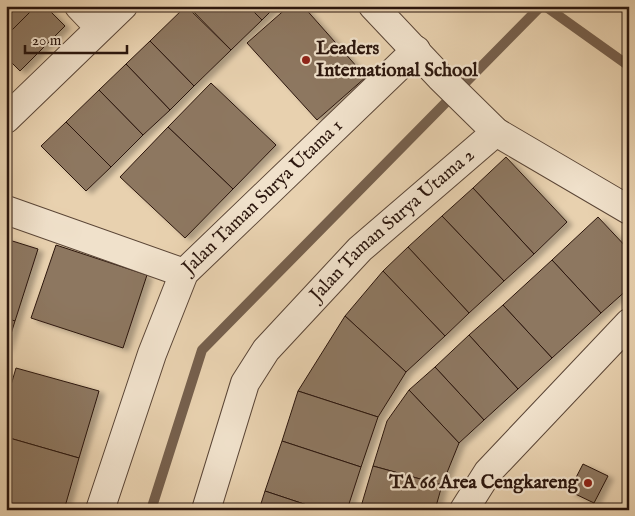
<svg xmlns="http://www.w3.org/2000/svg" width="635" height="516" viewBox="0 0 635 516" font-family="'IM FELL English',serif">
<style>
.lines{fill:none;stroke-linecap:round;stroke-linejoin:round}
.stream{stroke:#76604d;stroke-width:10}
.building{fill:#8d7761;stroke:#2b160d;filter:url(#shadow)}
.minor-casing{stroke:#5a4536;stroke-width:30}
.minor{stroke:#f0e1cb;stroke-width:28}
.poi-dot{fill:#8f2418;stroke:#f0e1cb;stroke-width:2}
.labels{text-anchor:middle;dominant-baseline:central;stroke-width:4.5;stroke-linejoin:round;paint-order:stroke}
.poi-label{font-size:19px;font-weight:bold;fill:#2b160d;stroke:#f0e1cb;text-anchor:start}
.street-label{font-size:19px;fill:#2b160d;stroke:#f0e1cb}
</style>
<defs>
<filter id="shadow"><feDropShadow dx="5.5" dy="3" stdDeviation="2.5" flood-color="#0004"/></filter>
</defs>
<rect width="100%" height="100%" fill="#e8d1af"/>
<filter id="stains"><feTurbulence type="fractalNoise" baseFrequency=".004" numOctaves="4"/><feColorMatrix values="0 0 0 0 .2 0 0 0 0 .09 0 0 0 0 .02 0 0 0 .5 -.17"/></filter>
<radialGradient id="worn" r=".72"><stop offset=".6" stop-color="#630" stop-opacity="0"/><stop offset="1" stop-color="#630" stop-opacity=".3"/></radialGradient>
<g class="lines">
<g class="stream">
<polyline points="545,6 629,66"/>
<polyline points="151,510 202,350 541,6"/>
</g>
</g>
<g class="building">
<polygon points="6,6 36,6 6,36"/>
<polygon points="36,6 45,6 65,26 20,71 6,57 6,36"/>
<polygon points="186,6 231,50 194,86 150,41"/>
<polygon points="188,6 248,6 262,20 231,50"/>
<polygon points="248,6 276,6 262,20"/>
<polygon points="289,6 303,6 366,77 317,120 247,43"/>
<polygon points="150,41 194,86 170,110 126,64"/>
<polygon points="126,64 170,110 143,135 99,90"/>
<polygon points="211,83 276,145 233,189 168,127"/>
<polygon points="99,90 143,135 111,167 66,122"/>
<polygon points="66,122 111,167 86,191 41,146"/>
<polygon points="168,127 233,189 185,238 120,177"/>
<polygon points="506,157 567,222 534,254 473,188"/>
<polygon points="473,188 534,254 504,281 442,216"/>
<polygon points="442,216 504,281 469,313 408,247"/>
<polygon points="598,217 629,250 629,288 601,313 552,260"/>
<polygon points="6,239 38,249 15,321 6,318"/>
<polygon points="56,245 147,275 123,348 31,318"/>
<polygon points="408,247 469,313 445,336 383,271"/>
<polygon points="552,260 601,313 552,358 503,305"/>
<polygon points="383,271 445,336 406,372 345,316"/>
<polygon points="503,305 552,358 518,389 469,335"/>
<polygon points="345,316 406,372 378,417 298,391"/>
<polygon points="6,318 15,321 6,350"/>
<polygon points="469,335 518,389 484,420 435,367"/>
<polygon points="435,367 484,420 459,443 409,390"/>
<polygon points="16,368 99,391 79,458 6,437 6,402"/>
<polygon points="409,390 459,443 442,485 373,466 387,421"/>
<polygon points="298,391 378,417 361,467 282,441"/>
<polygon points="6,437 79,458 64,510 6,510"/>
<polygon points="282,441 361,467 347,510 322,510 265,491"/>
<polygon points="583,464 608,476 594,503 569,491"/>
<polygon points="373,466 442,485 435,510 360,510"/>
<polygon points="265,491 322,510 259,510"/>
</g>
<g class="lines">
<defs>
<g id="minor">
<polyline points="79,6 99,27"/>
<polyline points="373,6 440,77 496,132 629,210"/>
<polyline points="6,119 123,6"/>
<polyline points="6,210 184,273"/>
<path id="s1" d="M100,510l52,-156 32,-81 232,-223"/>
<path id="s2" d="M206,510l39,-127 21,-33 94,-101 136,-117"/>
<polyline points="464,510 488,472 629,323"/>
</g>
</defs>
<use href="#minor" class="minor-casing"/>
<use href="#minor" class="minor"/>
</g>
<g class="poi-dot">
<circle cx="306" cy="60" r="5"/>
<circle cx="588" cy="483" r="5"/>
</g>
<g class="labels">
<g class="poi-label">
<text x="316" y="49">Leaders<tspan x="316" dy="22">International School</tspan></text>
<text x="578" y="483" text-anchor="end">TA 66 Area Cengkareng</text>
</g>
<g class="street-label">
<text stroke="none"><textPath href="#s1" startOffset="361">Jalan Taman Surya Utama 1</textPath></text>
<text stroke="none"><textPath href="#s2" startOffset="350">Jalan Taman Surya Utama 2</textPath></text>
</g>
</g>
<rect width="635" height="516" fill="none" stroke="#e8d1af" stroke-width="25"/>
<rect x="8" y="8" width="620" height="501" fill="none" stroke="#2b160d" stroke-width="2.5"/>
<rect x="12" y="12" width="610" height="491" fill="none" stroke="#2b160d"/>
<path d="M25 45v8h102v-8" fill="none" stroke="#2b160d" stroke-width="2.5"/>
<text x="32" y="45" font-size="15" fill="#2b160d" stroke="#f0e1cb" stroke-width="4" paint-order="stroke">20 m</text>
<rect width="100%" height="100%" filter="url(#stains)"/>
<rect width="100%" height="100%" fill="url(#worn)"/>
</svg>
